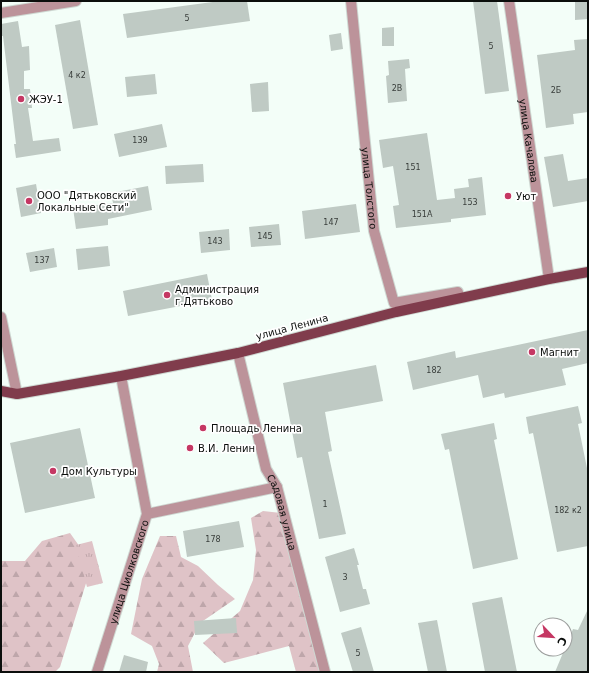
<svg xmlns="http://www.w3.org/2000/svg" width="589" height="673" viewBox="0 0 589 673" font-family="'DejaVu Sans',sans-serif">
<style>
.forest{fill:url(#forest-firs)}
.park{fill:url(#park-tufts)}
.building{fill:#bfcac4}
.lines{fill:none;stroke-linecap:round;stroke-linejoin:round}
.minor-casing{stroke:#ced8d2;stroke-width:12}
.major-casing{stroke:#ced8d2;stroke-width:12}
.minor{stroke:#bc939a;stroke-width:10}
.major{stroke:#803c4c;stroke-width:10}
.poi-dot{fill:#c53763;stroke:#fff;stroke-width:1.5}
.labels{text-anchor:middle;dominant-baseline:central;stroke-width:3.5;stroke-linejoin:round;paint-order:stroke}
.number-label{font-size:8px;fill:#383d3a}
.poi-label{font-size:10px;fill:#0b0e0c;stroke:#fff;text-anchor:start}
.street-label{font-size:10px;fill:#0b0e0c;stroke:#fff}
</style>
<defs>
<pattern id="forest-firs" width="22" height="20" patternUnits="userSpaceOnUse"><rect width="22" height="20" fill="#dfc3c7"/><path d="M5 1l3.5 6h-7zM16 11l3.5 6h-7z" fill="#bea6aa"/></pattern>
<pattern id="park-tufts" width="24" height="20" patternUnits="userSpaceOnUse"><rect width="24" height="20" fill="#dfc3c7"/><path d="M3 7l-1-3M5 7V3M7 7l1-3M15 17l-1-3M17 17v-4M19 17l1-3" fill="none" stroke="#bea6aa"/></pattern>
</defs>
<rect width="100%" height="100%" fill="#f3fef8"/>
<g class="forest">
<polygon points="263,511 281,513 323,672 296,672 289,646 224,663 203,643 240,611 253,580 256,550 251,518"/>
<polygon points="70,533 92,564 60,667 55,672 1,672 1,561 25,561 42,541"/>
<polygon points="160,536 176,536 181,557 198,566 218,585 235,599 200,623 188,646 193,672 157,672 159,664 152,646 131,634 142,579"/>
</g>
<polygon class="park" points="92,541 103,583 87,587 76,545"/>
<g class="building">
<polygon points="220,1 247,1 250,21 127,38 123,14"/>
<polygon points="473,1 497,1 509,91 485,94"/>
<polygon points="575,1 588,1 588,19 575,20"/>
<polygon points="80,20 98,125 73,129 55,25"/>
<polygon points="18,21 22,47 29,46 30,70 24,71 24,89 30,89 32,108 28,108 33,141 59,138 61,151 16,158 14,144 16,144 3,36 1,36 1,24"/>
<polygon points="394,27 394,46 382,46 382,28"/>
<polygon points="341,33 343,49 331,51 329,35"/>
<polygon points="588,39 588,112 573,114 574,124 546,128 537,55 575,50 574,40"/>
<polygon points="409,59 410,68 405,69 407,101 388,103 386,76 389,75 388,61"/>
<polygon points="155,74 157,94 127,97 125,77"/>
<polygon points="268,82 269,111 252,112 250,84"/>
<polygon points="162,124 167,147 119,157 114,134"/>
<polygon points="427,133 437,200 455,198 454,189 469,187 468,179 482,177 486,215 451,219 451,222 396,228 393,206 399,205 393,166 383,168 379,140"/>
<polygon points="563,154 568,181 588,178 588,201 553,207 544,157"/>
<polygon points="203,164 204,182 166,184 165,166"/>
<polygon points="36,184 41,213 21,217 16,188"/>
<polygon points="148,186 152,210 108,219 108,225 76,229 73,208 113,203 111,193"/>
<polygon points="356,204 360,232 305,239 302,211"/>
<polygon points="279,224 281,245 251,247 249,227"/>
<polygon points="229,229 230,250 201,253 199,232"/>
<polygon points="108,246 110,266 78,270 76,249"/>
<polygon points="54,248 57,267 30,272 26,253"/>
<polygon points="207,274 212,300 128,316 123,291"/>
<polygon points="588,330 588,363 562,369 566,385 505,398 504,393 483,398 478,375 413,390 407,362 455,351 456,358"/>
<polygon points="376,365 383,401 325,412 332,451 328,452 346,534 319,539 302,457 297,458 283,383"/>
<polygon points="578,406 582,423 578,424 588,473 588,546 557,552 533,433 529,434 526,417"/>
<polygon points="494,423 497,439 494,440 518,559 473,569 449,449 445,450 441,434"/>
<polygon points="80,428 95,498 25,513 10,443"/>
<polygon points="239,521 244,547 187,557 183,531"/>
<polygon points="354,548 359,565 357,565 363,589 366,589 370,604 340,612 325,557"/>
<polygon points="502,597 517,672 485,672 472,603"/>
<polygon points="588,609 588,672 555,672 573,629 578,630"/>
<polygon points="236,618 237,633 195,635 194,621"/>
<polygon points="437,620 447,672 428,672 418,623"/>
<polygon points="361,627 374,672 353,672 341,633"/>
<polygon points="124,655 148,662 146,672 119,672"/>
</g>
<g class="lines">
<defs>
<g id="minor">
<path id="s1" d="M351,1l13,132 10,98 20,72 64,-11 1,6"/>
<path id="s2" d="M509,1l40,278"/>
<polyline points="1,13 76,1"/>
<polyline points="1,317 17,394"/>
<path id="s3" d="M238,353l28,116 11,18 48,185"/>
<polyline points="147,514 277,487"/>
<path id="s4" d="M97,672l50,-158 -26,-138"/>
</g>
<polyline id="major" points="1,391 17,394 121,376 238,353 396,312 549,279 588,272"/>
</defs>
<use href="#minor" class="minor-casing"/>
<use href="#major" class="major-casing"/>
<use href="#minor" class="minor"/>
<use href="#major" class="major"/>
</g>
<g class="poi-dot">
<circle cx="21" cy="99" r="4"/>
<circle cx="508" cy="196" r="4"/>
<circle cx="29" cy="201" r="4"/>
<circle cx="167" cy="295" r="4"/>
<circle cx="532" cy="352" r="4"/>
<circle cx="203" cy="428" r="4"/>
<circle cx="190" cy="448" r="4"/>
<circle cx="53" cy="471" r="4"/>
</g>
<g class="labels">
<g class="number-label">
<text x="187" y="18">5</text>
<text x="491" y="46">5</text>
<text x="77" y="75">4 к2</text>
<text x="397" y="88">2В</text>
<text x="556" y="90">2Б</text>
<text x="140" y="140">139</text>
<text x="413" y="167">151</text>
<text x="470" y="202">153</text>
<text x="422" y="214">151А</text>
<text x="331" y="222">147</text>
<text x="265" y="236">145</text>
<text x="215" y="241">143</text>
<text x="42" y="260">137</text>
<text x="434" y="370">182</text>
<text x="325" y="504">1</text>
<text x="568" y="510">182 к2</text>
<text x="213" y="539">178</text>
<text x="345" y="577">3</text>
<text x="358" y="653">5</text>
</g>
<g class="poi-label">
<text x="29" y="99">ЖЭУ-1</text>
<text x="37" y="195">ООО "Дятьковский<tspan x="37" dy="12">Локальные Сети"</tspan></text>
<text x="516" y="196">Уют</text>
<text x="175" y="289">Администрация<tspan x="175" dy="12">г.Дятьково</tspan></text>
<text x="540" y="352">Магнит</text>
<text x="211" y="428">Площадь Ленина</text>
<text x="198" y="448">В.И. Ленин</text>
<text x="61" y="471">Дом Культуры</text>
</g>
<g class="street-label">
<text stroke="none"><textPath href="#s2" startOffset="141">улица Качалова</textPath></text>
<text stroke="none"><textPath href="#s1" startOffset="188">улица Толстого</textPath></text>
<text transform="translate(292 327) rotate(-15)">улица Ленина</text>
<text stroke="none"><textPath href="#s3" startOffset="166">Садовая улица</textPath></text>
<text stroke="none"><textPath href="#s4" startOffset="105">улица Циолковского</textPath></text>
</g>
</g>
<rect width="589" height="673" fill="none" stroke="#0b0e0c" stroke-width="4"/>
<g transform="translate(553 637) rotate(115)"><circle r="19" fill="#ffffff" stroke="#9d9f9e"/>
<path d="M0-3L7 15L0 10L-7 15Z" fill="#c53763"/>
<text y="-6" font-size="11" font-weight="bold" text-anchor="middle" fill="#0b0e0c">С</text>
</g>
</svg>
